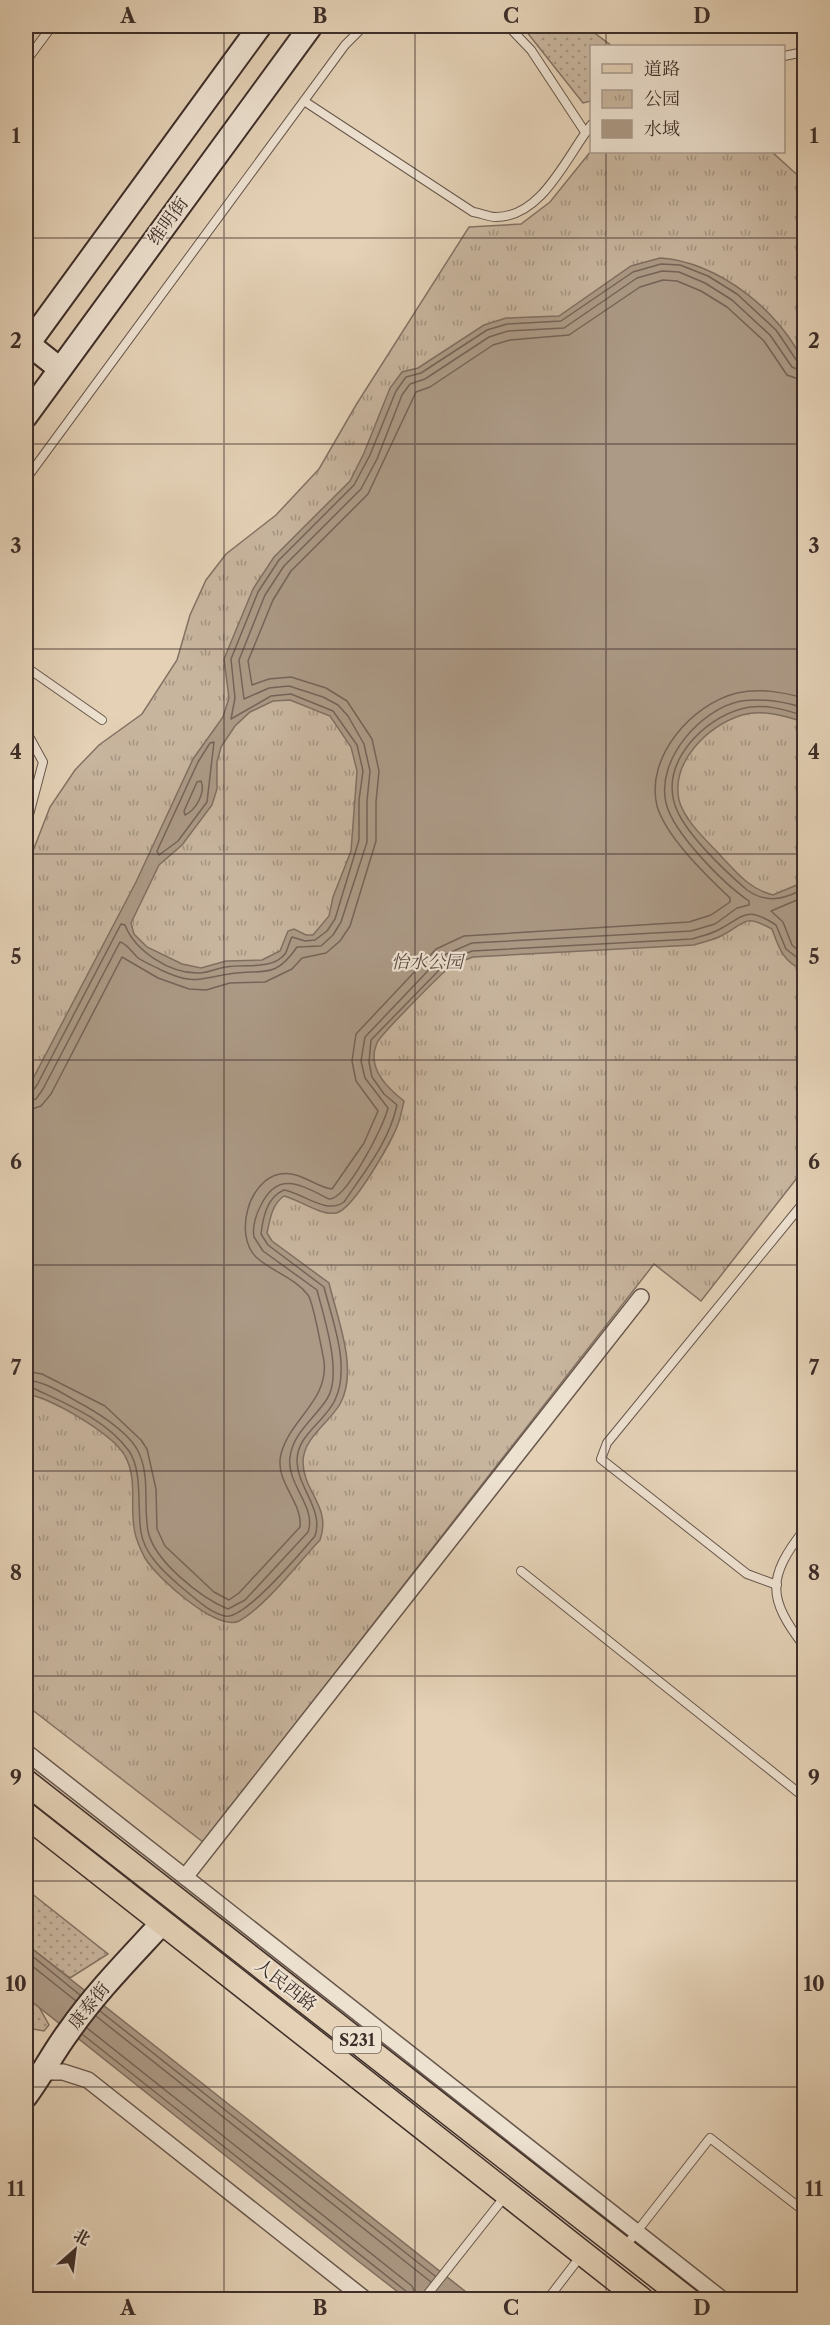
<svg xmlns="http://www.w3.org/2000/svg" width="830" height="2325" viewBox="0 0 830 2325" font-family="'Libre Caslon Text','Noto Serif SC',serif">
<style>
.grass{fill:url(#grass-dots);stroke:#837264;stroke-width:1.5}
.park{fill:url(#park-tufts);stroke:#837264;stroke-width:1.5}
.water{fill:#ac9a86;stroke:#806f61;stroke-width:1.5;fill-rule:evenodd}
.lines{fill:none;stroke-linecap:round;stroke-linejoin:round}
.shore{stroke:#756458;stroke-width:1.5}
.lane-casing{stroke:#68574c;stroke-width:10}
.street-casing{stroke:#68574c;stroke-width:18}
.secondary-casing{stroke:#3e2e29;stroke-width:26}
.primary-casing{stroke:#3e2e29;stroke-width:27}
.lane{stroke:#ede1d0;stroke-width:8}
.street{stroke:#ede1d0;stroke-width:15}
.secondary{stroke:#ede1d0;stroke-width:22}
.primary{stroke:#e4d1b6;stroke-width:24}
.grid{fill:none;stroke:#3e2e29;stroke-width:1.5;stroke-opacity:0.55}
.labels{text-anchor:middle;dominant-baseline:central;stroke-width:4.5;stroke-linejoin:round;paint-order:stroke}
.shield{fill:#ede1d0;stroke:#72645b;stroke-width:1.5}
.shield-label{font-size:16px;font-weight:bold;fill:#3e2e29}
.street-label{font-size:18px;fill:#3e2e29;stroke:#ede1d0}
.park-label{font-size:18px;font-style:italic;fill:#5a4940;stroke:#ede1d0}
.neatline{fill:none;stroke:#3e2e29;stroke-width:2}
.grid-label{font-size:20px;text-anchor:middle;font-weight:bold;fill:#3e2e29}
</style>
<defs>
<pattern id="grass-dots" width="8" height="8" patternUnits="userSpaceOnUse" patternTransform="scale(1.5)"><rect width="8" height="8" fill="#c8b59e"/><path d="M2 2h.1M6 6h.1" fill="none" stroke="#a49481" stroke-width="1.8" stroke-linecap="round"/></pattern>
<pattern id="park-tufts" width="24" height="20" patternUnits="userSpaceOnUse" patternTransform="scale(1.5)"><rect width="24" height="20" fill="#c8b59e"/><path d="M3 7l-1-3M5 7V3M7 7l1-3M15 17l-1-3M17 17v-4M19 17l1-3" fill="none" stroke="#a49481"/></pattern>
</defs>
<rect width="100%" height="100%" fill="#e4d1b6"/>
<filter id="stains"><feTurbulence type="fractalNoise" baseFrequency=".00333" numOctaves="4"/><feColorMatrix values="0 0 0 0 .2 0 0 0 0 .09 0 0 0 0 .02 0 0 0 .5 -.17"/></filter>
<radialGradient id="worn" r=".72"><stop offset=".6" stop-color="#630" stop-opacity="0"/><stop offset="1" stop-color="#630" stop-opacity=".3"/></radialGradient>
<g class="grass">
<polygon points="522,26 585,26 612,46 592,46 591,101 583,103"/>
<polygon points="26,1889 108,1954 70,1978 26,1944"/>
<polygon points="26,1997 39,2007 49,2025 44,2031 33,2029 26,2023"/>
</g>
<polygon class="park" points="591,151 772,152 804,181 804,1169 701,1301 654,1264 203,1842 26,1705 26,869 50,807 75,770 99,745 142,714 177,660 190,615 206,580 226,554 276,515 319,469 356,405 469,227 521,224 550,202"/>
<g class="water">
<path d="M660,258c57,3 122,54 144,106v358c-19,-6 -41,-13 -62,-7 -34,11 -71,46 -63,85 5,20 27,40 41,55 16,17 29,34 53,40l31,-13v87c-20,-4 -26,-23 -32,-40 -30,-16 -25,-6 -51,7 -8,4 -18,6 -27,9l-221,12c-7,3 -16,5 -22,9 -8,6 -71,69 -74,77 -11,24 10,45 27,58 -2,8 -3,15 -6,23 -6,17 -45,86 -62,89 -15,3 -36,-13 -52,-17 -12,8 -14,23 -17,37l5,8 57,42c8,35 30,87 11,121 -11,19 -37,34 -37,58 0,30 29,45 17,78 -21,22 -55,67 -81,81 -22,11 -83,-44 -94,-63 -4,-7 -7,-15 -9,-21 -8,-24 3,-57 -11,-81 -12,-22 -75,-59 -99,-62v-302l110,-210 57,-123 30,-42 6,-19 -5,-39 29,-70 21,-32 76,-76 14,-28 26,-65 12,-16 16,-4 66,-43 22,-7 53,-2 72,-50zM290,700l40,16 21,31 6,24 -6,80 -18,46 -4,19 -16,19h-7l-12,-6 -6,2 -8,20 -18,9 -36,1 -25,7 -19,-4 -35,-17 -13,-13 -3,-11 28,-58 23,-20 30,-40 5,-16v-27l4,-15 14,-21 15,-14 23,-11z"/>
<polygon points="26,1944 475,2299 407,2299 358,2261 26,1997"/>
</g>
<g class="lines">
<g class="shore">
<path d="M804,716c-20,-7 -42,-13 -63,-7 -37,10 -78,51 -67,93 7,28 51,69 73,88 20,14 37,9 57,-1"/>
<polygon points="214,742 207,802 178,841 159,855 157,851 198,762 210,743"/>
<path d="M201,781c5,11 -5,29 -16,34l-1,-4 13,-29z"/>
<polyline points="804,897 771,911 783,922 792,945 804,955"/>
<path d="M26,1094l5,-1 6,-8 84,-161 4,1c10,26 45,49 74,48 10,0 18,-5 27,-6 19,-4 45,4 59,-13 3,-5 4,-12 7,-17l13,4 10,-1 12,-9 8,-12 24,-79v-40l4,-29 -6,-26 -24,-34 -42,-17 -20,2 -40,23 4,-21 -4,-39 27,-67 21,-32 75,-75 16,-30 26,-64 10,-14 15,-4 66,-43 20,-6 54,-3 72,-49 28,-8 19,1 28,11 29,18 39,36 21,31 7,3"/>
<path d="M26,1102l10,-3 7,-10 77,-147c7,2 11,9 17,15 6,5 17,9 24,13 32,15 36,9 68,4 33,-6 45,7 68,-27l24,-1 12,-11 8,-13 26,-80v-41l3,-30 -6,-27 -16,-28 -10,-11 -15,-8 -34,-11 -20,2 -25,11 -5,-39 26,-65 19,-29 77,-77 16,-30 25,-64 8,-11 15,-5 64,-42 19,-6 56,-3 73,-50 25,-7 17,1 26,11 27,17 38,35 22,32 12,5"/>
<polyline points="26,1111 41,1106 51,1094 122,957 158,978 189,989 206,990 230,983 265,982 292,969 302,958 326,953 340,941 350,926 376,841 376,802 379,771 372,739 347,701 326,688 291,677 269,679 252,685 248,661 273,600 291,571 368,494 416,392 430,387 493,345 510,340 569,335 640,287 663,280 677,281 701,291 727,307 764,341 787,375 804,381"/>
<path d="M26,1371l16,3 63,32 36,34 6,9 9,40 1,40 8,17 49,46 15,8 10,-7 61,-66c3,-25 -26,-45 -19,-73 9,-35 48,-54 43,-93 -2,-10 -11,-60 -16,-66 -13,-17 -37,-24 -52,-38 -22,-22 -8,-77 24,-83 19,-4 35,13 52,15l32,-46 14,-32 -22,-30 -4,-20 4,-27 80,-85 28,-13 225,-14 22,-7 19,-13v-4c-23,-22 -64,-61 -73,-92 -12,-49 35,-102 80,-113 23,-5 45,-1 67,5"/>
<path d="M26,1380c17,1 35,12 50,21 19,10 50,29 61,48 14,26 6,55 11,82 6,30 53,67 80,78l17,-9 63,-68c9,-25 -22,-48 -18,-75 3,-24 24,-38 37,-58 16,-25 -3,-81 -10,-109l-54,-39 -9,-14c-2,-10 2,-23 7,-32 17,-35 40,-20 68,-6 17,1 55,-73 59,-91l-23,-30 -4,-17 4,-24 77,-81 30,-13 219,-12 24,-7 22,-16 12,-3v-4c-25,-17 -76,-68 -83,-98 -10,-43 34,-94 75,-102 23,-3 42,0 63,7"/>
<path d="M26,1388l9,1c34,16 71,31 94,62 14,20 8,59 12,81 3,22 23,40 39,54 14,11 28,26 45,30 19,5 76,-64 90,-80 9,-26 -17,-48 -18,-74 -1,-27 28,-40 38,-62 16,-34 -3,-80 -11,-113l-56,-42 -7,-11c2,-17 6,-37 23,-44 19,3 42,25 60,12 21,-31 45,-60 53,-97l-13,-11 -12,-17 -3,-15 2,-22 76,-78 25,-11 220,-12c9,-3 20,-5 28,-10 26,-14 27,-23 56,-4l10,24 18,14"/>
<polyline points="26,1951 80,1995"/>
<polyline points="26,1961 76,2001"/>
<polyline points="100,2011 435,2276"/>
<polyline points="96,2016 431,2282"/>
<polyline points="87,2028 412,2286 418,2300"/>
<polyline points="82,2034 407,2292 410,2300"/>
</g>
<defs>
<g id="lane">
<polyline points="508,26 531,50 585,132"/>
<polyline points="784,56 804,52"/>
<polyline points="26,61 52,26"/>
<path d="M304,101l169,111c7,1 16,5 23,5 47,0 71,-62 96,-93"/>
<polyline points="26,479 345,45 364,26"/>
<polyline points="26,667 102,720"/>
<polyline points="26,731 43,762 26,826"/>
<path d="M804,1530c-37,47 -37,68 0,116"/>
<polyline points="521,1571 804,1797"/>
<polyline points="777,1585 747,1574 601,1459 607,1443 804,1202"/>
<polyline points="624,2248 710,2138 804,2211"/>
<polyline points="423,2300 506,2195"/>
<polyline points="547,2300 580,2257"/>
</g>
<g id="street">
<polyline points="26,1752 723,2300"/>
<polyline points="185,1877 641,1297"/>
<polyline points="45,2072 63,2072 88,2080 366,2300"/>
</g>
<g id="secondary">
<polyline points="26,342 60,369"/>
<polyline points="26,347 260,26"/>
<polyline points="26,416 311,26"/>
<path d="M26,2096c16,-21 27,-44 43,-65 27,-39 61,-73 93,-108"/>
</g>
<g id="primary">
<polyline points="26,1782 688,2300"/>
<polyline points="26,1815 642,2300"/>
</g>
</defs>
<use href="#lane" class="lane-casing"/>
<use href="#street" class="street-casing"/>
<use href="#secondary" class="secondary-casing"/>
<use href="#primary" class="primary-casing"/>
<use href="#lane" class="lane"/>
<use href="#street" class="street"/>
<use href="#secondary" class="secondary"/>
<use href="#primary" class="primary"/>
</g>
<path class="grid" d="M224,26v2274M415,26v2274M606,26v20M606,152v2148M26,238h778M26,444h778M26,649h778M26,854h778M26,1060h778M26,1265h778M26,1471h778M26,1676h778M26,1881h778M26,2087h778"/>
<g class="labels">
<rect class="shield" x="333" y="2027" width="48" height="26" rx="4.5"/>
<g class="shield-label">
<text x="357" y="2040">S231</text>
</g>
<g class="street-label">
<text transform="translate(168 221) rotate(-54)">维明街</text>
<text transform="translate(286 1985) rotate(38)">人民西路</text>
<text transform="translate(89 2006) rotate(-51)">康泰街</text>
</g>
<g class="park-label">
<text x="427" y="962">怡水公园</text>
</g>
</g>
<rect width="830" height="2325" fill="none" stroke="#e4d1b6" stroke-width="66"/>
<rect x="590" y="45" width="195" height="108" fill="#ede1d0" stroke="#a7998d" stroke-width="1.5"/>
<rect x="602" y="64" width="30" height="9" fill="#e4d1b6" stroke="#a7998d" stroke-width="1.5"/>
<text x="644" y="75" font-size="18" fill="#3e2e29">道路</text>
<rect x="602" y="90" width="30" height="18" fill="url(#park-tufts)" stroke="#a7998d" stroke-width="1.5"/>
<text x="644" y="105" font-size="18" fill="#3e2e29">公园</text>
<rect x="602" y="120" width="30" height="18" fill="#ac9a86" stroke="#a7998d" stroke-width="1.5"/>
<text x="644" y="135" font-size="18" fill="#3e2e29">水域</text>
<g transform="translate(75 2250) rotate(28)" stroke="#ede1d0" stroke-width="4.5" paint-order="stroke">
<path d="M0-4.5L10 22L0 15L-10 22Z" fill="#3e2e29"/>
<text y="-9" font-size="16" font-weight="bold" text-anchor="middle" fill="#3e2e29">北</text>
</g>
<rect x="33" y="33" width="764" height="2259" class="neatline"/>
<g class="grid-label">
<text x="128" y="23">A</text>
<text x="320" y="23">B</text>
<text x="511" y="23">C</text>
<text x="702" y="23">D</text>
<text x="16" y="143">1</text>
<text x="814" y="143">1</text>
<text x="16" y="348">2</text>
<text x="814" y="348">2</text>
<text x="16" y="553">3</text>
<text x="814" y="553">3</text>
<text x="16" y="759">4</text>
<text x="814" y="759">4</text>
<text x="16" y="964">5</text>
<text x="814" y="964">5</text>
<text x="16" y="1169">6</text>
<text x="814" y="1169">6</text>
<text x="16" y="1375">7</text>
<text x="814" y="1375">7</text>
<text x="16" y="1580">8</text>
<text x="814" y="1580">8</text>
<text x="16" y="1785">9</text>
<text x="814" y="1785">9</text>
<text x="16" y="1991">10</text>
<text x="814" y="1991">10</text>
<text x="16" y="2196">11</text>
<text x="814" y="2196">11</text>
<text x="128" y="2315">A</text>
<text x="320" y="2315">B</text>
<text x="511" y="2315">C</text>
<text x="702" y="2315">D</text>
</g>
<rect width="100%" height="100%" filter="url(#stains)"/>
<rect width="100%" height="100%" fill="url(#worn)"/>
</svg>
